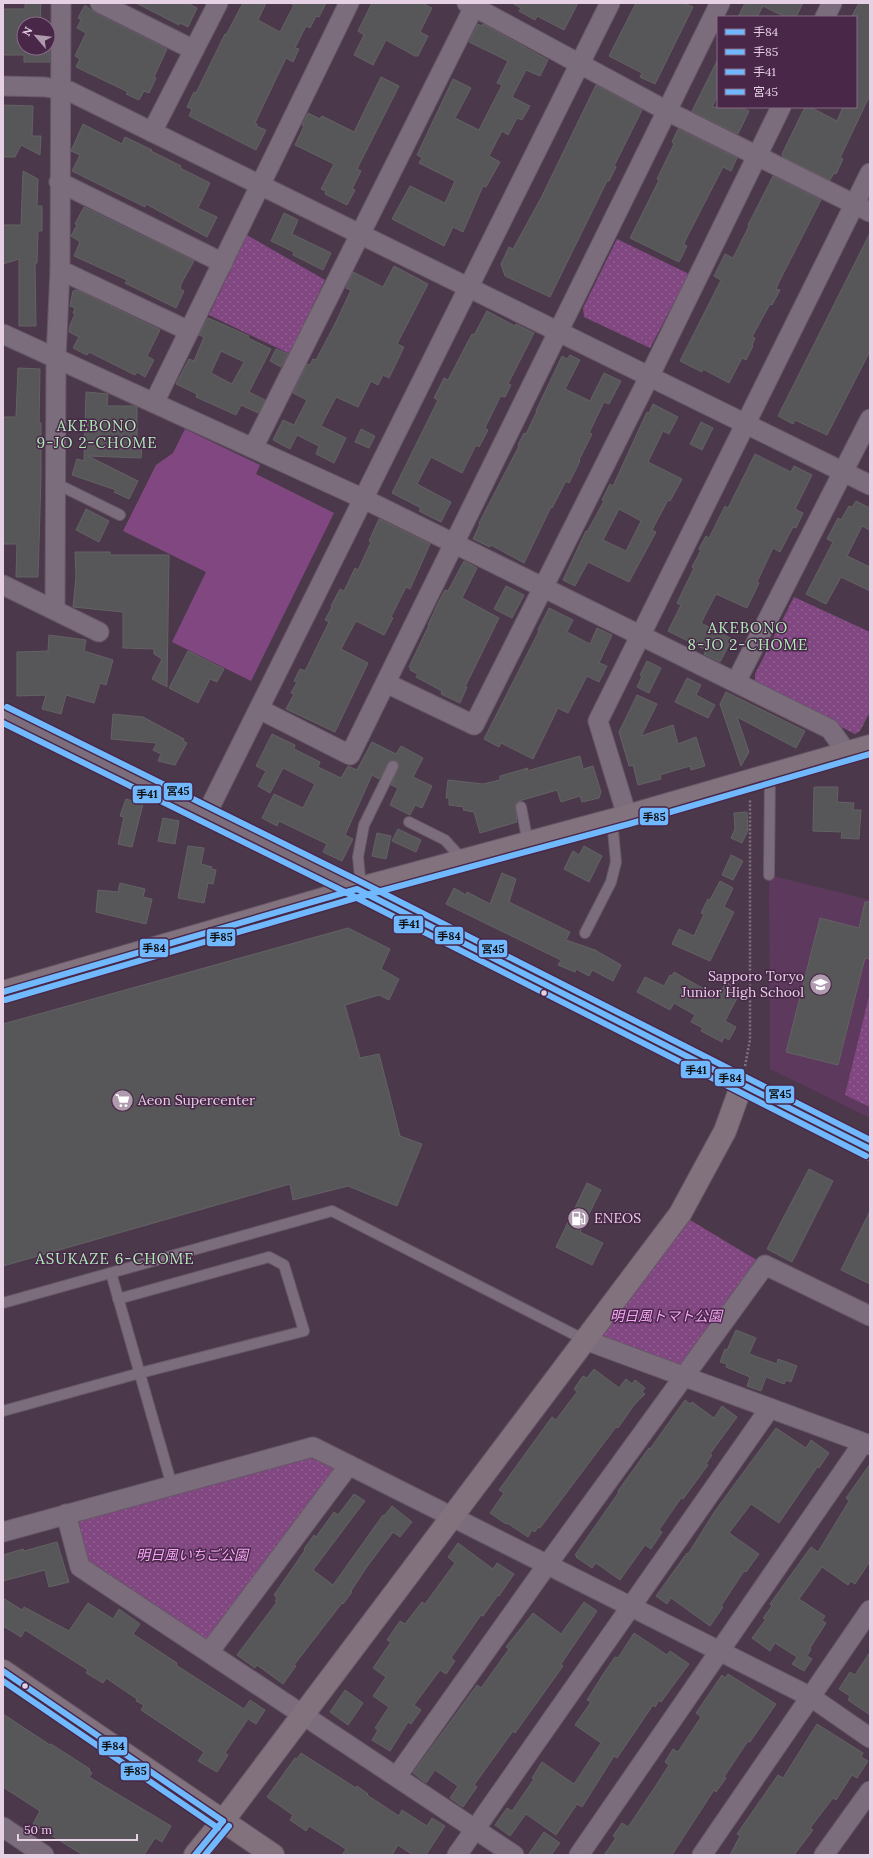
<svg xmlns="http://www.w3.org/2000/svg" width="873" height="1858" viewBox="0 0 873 1858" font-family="Lora,'Noto Sans JP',serif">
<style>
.built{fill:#5d395d}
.grass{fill:url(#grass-dots)}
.garden{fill:#814781}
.building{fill:#575658;stroke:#636264;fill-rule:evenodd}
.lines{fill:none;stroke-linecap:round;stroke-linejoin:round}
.lane-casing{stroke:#675767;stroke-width:12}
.street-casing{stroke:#675767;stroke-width:21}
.secondary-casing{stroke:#675767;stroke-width:24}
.path{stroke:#807480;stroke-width:2.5;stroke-dasharray:2 2;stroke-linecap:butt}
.lane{stroke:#7b6d7b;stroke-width:10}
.street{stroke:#7b6d7b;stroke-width:19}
.secondary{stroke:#82727e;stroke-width:22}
.bus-1-casing{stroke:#482748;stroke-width:9}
.bus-2-casing{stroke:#482748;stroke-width:9}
.bus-3-casing{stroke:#482748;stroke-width:9}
.bus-4-casing{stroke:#482748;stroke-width:9}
.bus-1{stroke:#71b9ff;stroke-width:6}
.bus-2{stroke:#71b9ff;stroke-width:6}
.bus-3{stroke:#71b9ff;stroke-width:6}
.bus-4{stroke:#71b9ff;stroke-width:6}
.bus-dot{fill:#e5d0e4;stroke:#482748;stroke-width:1.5}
.labels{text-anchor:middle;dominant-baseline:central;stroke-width:3;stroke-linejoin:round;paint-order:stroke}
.poi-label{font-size:14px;fill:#e5d0e4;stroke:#482748;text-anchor:start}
.park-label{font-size:14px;font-style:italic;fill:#f8a7f7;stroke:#482748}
.neighbourhood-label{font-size:15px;letter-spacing:1px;fill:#afefb6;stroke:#482748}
.line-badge{stroke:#482748;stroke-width:1.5}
.pale-badge-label{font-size:11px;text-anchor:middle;font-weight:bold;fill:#111}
</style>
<defs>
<pattern id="grass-dots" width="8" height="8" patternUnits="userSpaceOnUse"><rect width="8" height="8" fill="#814781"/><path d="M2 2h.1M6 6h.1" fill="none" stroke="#936093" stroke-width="1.8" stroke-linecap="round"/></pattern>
</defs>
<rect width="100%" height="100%" fill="#4b394b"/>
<polygon class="built" points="769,875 870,900 870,1118 770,1069"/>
<g class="grass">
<polygon points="247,235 325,280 290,354 209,315"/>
<polygon points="617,239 689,274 650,348 584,317 583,308"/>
<polygon points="794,597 870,632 870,712 860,731 855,734 755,683 755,674"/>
<polygon points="870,992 870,1107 845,1095"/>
<polygon points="680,1214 765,1265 683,1376 585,1340"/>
<polygon points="313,1447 349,1465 209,1652 80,1567 66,1514"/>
</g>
<polygon class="garden" points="185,429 260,465 256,474 334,513 251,681 172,642 206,572 123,531 156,465 173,453"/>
<g class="building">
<polygon points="25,3 41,3 40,24 24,24 24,48 50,48 50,62 24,62 24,55 3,55 3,9 25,9"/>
<polygon points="136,3 187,3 197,8 188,27 180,23 179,25"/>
<polygon points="243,3 266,3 258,20 280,32 294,5 290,3 326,3 319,17 316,16 310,28 306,26 295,48 299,49 293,62 286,58 274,83 255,123 257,124 256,126 266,130 256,150 189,116 192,109 187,107 194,92 196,93 225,34 226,35"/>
<polygon points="372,3 422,3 432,8 420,32 428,36 418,56 415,56 386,40 373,65 354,55 364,35 358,31"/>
<polygon points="512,3 578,3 564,30 537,16 535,20 519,11 521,8"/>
<polygon points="636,3 684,3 693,7 655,84 640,77 642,73 609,56"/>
<polygon points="745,3 803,3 796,17 785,17 763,6 757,17 738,17"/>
<polygon points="859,3 870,3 870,95 840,158 843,159 836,174 834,173 830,180 783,157 782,154 805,107 810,107 837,121 843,107 856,107 856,17 852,16"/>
<polygon points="85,5 95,13 167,49 154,77 156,78 149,93 144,91 139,100 126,94 128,92 76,67 80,59 75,56 86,33 77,28 81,20 78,18"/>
<polygon points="478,24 482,26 483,24 548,60 540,76 526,70 512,97 530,106 522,120 517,118 508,135 502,131 489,156 500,162 486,187 483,186 463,232 453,227 444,246 392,219 410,186 445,203 455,181 419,163 422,158 417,155 453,79 471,88 455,118 479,130 502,85 497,83 508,61 469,42"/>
<polygon points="718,59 718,95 712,107 740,107 749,111 738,134 692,111"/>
<polygon points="381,77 399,86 357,169 361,171 352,189 355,190 347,205 325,194 326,191 321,189 334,164 295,145 304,126 302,125 308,113 320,119 322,116 354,132"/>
<polygon points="596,85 642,110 614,166 616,167 609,181 607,181 550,297 505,276 501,264 509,247 513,249 541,198"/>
<polygon points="3,105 33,106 32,136 41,136 40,155 21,145 15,157 3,157"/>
<polygon points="83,124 122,144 125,137 152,150 151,151 181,166 180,168 210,183 198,208 217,217 207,237 146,204 145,207 72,171 80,155 71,151"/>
<polygon points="678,129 737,158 731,171 723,167 685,241 684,245 687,246 679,262 630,238 659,180 657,179 674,144 672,142"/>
<polygon points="23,171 38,179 37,206 42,206 42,231 38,231 37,263 35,263 36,326 19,326 19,259 3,264 3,225 21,225"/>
<polygon points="773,176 821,200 779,282 776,289 780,290 772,305 770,304 752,337 755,338 752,345 753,346 746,360 742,358 729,383 703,369 702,372 680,361 721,280 714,276 725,254 733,258 749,226 748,225"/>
<polygon points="84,207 194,261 181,284 180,289 184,291 176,308 125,283 127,280 74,256 80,242 71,236 77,225 75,224"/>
<polygon points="284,213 298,220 292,234 331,253 323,270 293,255 294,252 271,241"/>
<polygon points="870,233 870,351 827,435 795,420 793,424 778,416"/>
<polygon points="394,266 428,284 397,344 404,347 389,378 383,375 378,385 371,381 358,407 336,397 321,426 346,438 334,463 316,454 319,446 297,435 290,449 273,440 283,420 294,425 307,400 293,393 307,364 310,365 313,359 316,360 335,324 351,290 346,288 353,272 383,287"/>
<polygon points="77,290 160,330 147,356 154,360 145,377 137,372 135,375 89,352 87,355 73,348 79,337 69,332 70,325 75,314 73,313 75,308 70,306 73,291"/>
<polygon points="487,311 515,326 516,324 534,333 508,384 511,385 505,397 501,396 500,397 485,428 488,430 479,447 476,445 462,473 431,457 417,484 451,502 441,522 419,511 421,508 392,493 438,400 434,398 444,378 448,380 472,334 474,335"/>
<path d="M208,318l41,18 -1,2 23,11 -22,43 16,8 -7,13 -17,-8 -5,10 -40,-18 1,-3 -21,-10 13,-25 5,2 10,-24 -5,-2zM221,351l23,11 -12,22 -21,-11z"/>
<polygon points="276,349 288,354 281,367 270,361"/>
<polygon points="570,355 580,360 565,389 590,401 604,373 621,381 609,404 604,402 589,433 592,434 579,460 580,461 569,483 566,481 552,508 551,507 524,563 491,545 490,547 473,539 480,524 479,523 519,446 518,445 524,433 526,434 537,411 536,411 562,356 567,359"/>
<polygon points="18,368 40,369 39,423 41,423 41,477 38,577 16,577 17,544 3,544 3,417 16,417"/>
<polygon points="86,392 108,394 107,406 133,406 137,407 137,443 142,443 141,458 88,456 138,481 129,499 114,492 116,490 72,475 77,459 84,461"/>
<path d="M653,404l25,13 -9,17 -6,-3 -15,31 34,17 -12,22 -2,-1 -16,30 4,2 -27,50 -41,-20 -13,24 -12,-6 23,-49 1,1 17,-31 -2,-1 8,-16 3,2 34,-74 2,1zM619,509l22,12 -15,30 -23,-11z"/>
<polygon points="701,422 713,428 702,450 690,444"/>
<polygon points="361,429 375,436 369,448 355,442"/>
<polygon points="755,454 791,472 794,466 812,475 795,509 803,513 796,528 793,527 780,552 773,548 757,582 759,583 747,608 716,594 701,623 732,639 720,662 704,654 706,650 668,631 681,605 677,603 694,568 692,567 701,550 699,549 706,536 709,538 725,506 728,508"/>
<polygon points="856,501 870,508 870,530 862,526 847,556 870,567 870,591 841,577 826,604 806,594 833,542 827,539 838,518 841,520 849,506 852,507"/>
<polygon points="86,509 109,521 99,542 76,530"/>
<polygon points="379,519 430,544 410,589 406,587 391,617 393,618 384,635 356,621 341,649 368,663 335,732 286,709 294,694 291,693 297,682 294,681 300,669 305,671 309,663 329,622 325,620 332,607 331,606 340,589 344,591 355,568 358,570 371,542 369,541"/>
<polygon points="75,552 110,552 110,555 169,555 167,687 152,679 162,659 154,654 154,649 123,648 123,612 73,607 76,577"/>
<polygon points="464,561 477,568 462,598 499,618 465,687 467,687 460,703 441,694 442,691 416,677 418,674 410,670 411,668 409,667 429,625 428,625 439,601 445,590 448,591"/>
<polygon points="506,586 524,595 512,618 494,609"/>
<polygon points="549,608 573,620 567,632 590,644 597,628 612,635 599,663 607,666 599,682 587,676 568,713 558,708 533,759 501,743 499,747 484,739 539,631 538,630"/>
<polygon points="49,635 86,640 84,651 113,660 106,685 100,683 94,703 66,695 61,714 42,709 46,695 17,696 17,652 48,651"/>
<polygon points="188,651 224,669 217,682 210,679 198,703 169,688"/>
<polygon points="647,661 661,668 649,693 637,687 642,676 640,675"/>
<polygon points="687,678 701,685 696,695 715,705 708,718 675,702"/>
<polygon points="726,692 805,731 796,748 737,717 749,752 741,766 720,704"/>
<polygon points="637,695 657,704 641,736 673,725 678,744 696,737 705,766 691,770 690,766 660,775 661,779 638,785 633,765 629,766 619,732"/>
<polygon points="113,714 143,717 184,739 183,741 187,743 175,765 158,761 161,754 153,750 157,743 111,739"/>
<polygon points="272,734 295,745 294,749 320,762 318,767 341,778 348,766 357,770 372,742 396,754 401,746 423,758 413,777 432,786 422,808 415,805 410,815 390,805 398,788 391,785 399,766 396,760 389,761 379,779 372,775 345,835 353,839 342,861 323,852 327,844 279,821 277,826 262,818 274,794 303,808 315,784 283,768 270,793 258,786 266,771 256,766"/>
<polygon points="580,756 583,769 593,766 601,792 599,798 582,802 580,796 561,802 557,790 519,801 515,805 517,822 480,833 474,812 463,810 464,807 449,805 449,798 446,798 448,780 483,784 500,780 500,776 528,768 527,771"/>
<polygon points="814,787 838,787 837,802 854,803 853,810 861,810 859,839 841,838 842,832 813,831"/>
<polygon points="126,799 143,804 132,847 118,844 124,817 120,816"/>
<polygon points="747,812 748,830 742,843 731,838 735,829 734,813"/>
<polygon points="163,818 179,821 175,844 158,841"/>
<polygon points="398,829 421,840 416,852 392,841"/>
<polygon points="377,833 391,836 386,859 372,856"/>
<polygon points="188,846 204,848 201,864 212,867 211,869 216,870 213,884 208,883 204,903 178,898"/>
<polygon points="584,846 602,856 589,882 564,869 573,851 579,855"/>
<polygon points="731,855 743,861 733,880 722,875"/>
<polygon points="502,873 516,879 509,902 570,932 566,940 595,950 621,965 613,981 592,970 589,976 576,969 575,972 558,965 561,960 446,904 454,888 466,895 467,892 490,904"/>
<polygon points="720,881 733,888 724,907 734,912 710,961 672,944 679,929 694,936 704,914 701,913 708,899 710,900"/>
<polygon points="120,883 145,889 143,897 152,899 146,924 96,912 98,890 118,892"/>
<polygon points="865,902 870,902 870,959 865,958 838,1065 786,1052 820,918 859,928"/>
<polygon points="348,928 390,949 381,969 399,979 389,1000 379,995 345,1005 360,1058 379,1054 400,1136 422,1144 397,1206 348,1186 293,1200 290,1184 3,1266 3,1024"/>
<polygon points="674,972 718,997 726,982 738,989 733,996 737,998 725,1021 736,1027 729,1040 724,1037 722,1042 701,1031 703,1028 691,1022 695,1015 674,1003 670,1010 637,992 645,977 664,986 670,975 672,976"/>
<polygon points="809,1169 833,1181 792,1262 767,1249"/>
<polygon points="587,1183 601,1190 580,1232 603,1243 592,1265 556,1247"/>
<polygon points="870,1211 870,1284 841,1270"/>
<polygon points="736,1330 756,1338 749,1354 777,1364 778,1359 797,1366 791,1382 786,1380 784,1384 766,1377 761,1391 747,1386 750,1377 726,1367 727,1364 720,1362 725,1349 727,1350"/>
<polygon points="594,1369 619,1388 626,1379 632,1384 635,1380 645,1388 642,1392 645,1394 634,1405 618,1428 616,1427 540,1528 538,1527 535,1532 532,1530 528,1537 507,1523 506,1524 490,1513 504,1493 499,1490 552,1417 556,1420 577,1392 574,1389 583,1376 587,1378"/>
<polygon points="685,1400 690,1404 692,1402 714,1418 722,1406 737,1417 710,1454 712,1455 706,1464 708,1465 683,1499 681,1498 659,1530 662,1532 651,1549 645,1545 620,1580 596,1563 592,1568 576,1557 577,1556 575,1555 619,1492 618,1491 649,1448 650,1449"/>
<polygon points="776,1428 806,1448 811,1440 829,1453 819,1468 818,1466 779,1523 751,1504 729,1533 759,1554 746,1572 744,1571 721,1606 723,1607 710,1626 671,1598 667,1604 656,1596 687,1553 688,1554 715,1511"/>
<polygon points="870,1464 870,1561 855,1584 851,1581 848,1585 822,1567 799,1599 825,1616 822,1621 826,1623 810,1648 811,1649 807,1656 812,1659 804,1671 792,1664 797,1657 775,1643 770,1651 752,1638 766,1619 763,1618 772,1606 770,1604 811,1547 818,1552 849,1501 846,1498"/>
<polygon points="354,1494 365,1501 313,1570 333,1585 383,1515 384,1516 392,1506 412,1522 400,1537 393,1532 366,1568 351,1591 352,1592 343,1604 342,1603 294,1665 296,1666 283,1684 257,1665 255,1668 237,1655 277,1602 275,1601 277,1598 274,1595 305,1550 304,1549 314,1535 316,1537 334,1512 338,1515"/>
<polygon points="57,1542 69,1582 49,1587 45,1570 3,1581 3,1555 23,1549 24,1551"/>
<polygon points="458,1543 493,1569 497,1563 514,1574 499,1596 498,1595 483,1616 481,1615 451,1658 455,1661 446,1674 440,1670 414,1705 421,1710 411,1724 408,1722 390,1751 372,1740 378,1730 375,1728 389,1707 373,1696 386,1677 373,1668 391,1642 387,1640 400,1621 405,1624 422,1602 425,1604 455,1563 448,1557"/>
<polygon points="3,1598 22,1610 24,1607 69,1631 88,1603 113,1619 119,1609 140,1624 133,1634 177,1663 176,1665 244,1709 250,1700 265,1710 256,1724 248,1719 225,1753 228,1755 217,1772 198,1761 204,1752 141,1710 144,1705 136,1701 137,1699 106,1678 103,1683 86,1673 88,1670 25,1630 21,1637 3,1626"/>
<polygon points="584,1602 597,1611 561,1664 563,1666 515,1733 513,1731 474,1785 477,1787 463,1807 450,1798 458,1786 435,1770 426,1783 413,1773 477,1685 481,1688 509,1649 506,1647 533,1613 561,1634"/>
<polygon points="634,1633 667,1655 670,1651 689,1664 661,1702 659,1700 655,1707 653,1705 617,1758 614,1756 582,1807 577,1804 556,1835 526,1814 510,1836 495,1825 507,1808 512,1811 534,1779 532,1778 542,1762 574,1784 601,1743 575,1725 591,1702 587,1700 604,1673 615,1657 618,1658"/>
<polygon points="870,1652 870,1715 848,1700 850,1696 839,1689 850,1672 855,1675"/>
<polygon points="728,1674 776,1704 750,1742 748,1741 724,1777 726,1778 716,1792 714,1790 672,1855 604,1855 616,1838 613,1836 622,1823 628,1827 653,1790 669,1765 665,1762 673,1749 678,1752 701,1717 696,1713 705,1700 722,1675 725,1678"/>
<polygon points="345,1690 363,1703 348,1725 330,1712"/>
<polygon points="3,1714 50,1745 51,1744 90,1769 89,1770 92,1773 89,1777 171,1826 162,1842 155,1838 144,1855 83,1855 33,1824 40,1811 3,1787"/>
<polygon points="817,1724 863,1753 861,1757 868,1761 857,1778 852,1775 836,1800 833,1798 810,1828 813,1830 794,1855 730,1855 740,1836 737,1834 778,1775 783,1778"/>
<polygon points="301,1753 356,1788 357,1786 368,1794 367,1795 399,1816 402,1810 427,1826 432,1818 445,1826 426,1855 413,1855 398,1845 392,1855 342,1855 346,1849 309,1826 306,1831 290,1820 293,1815 267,1797 295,1758 297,1759"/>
<polygon points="544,1832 560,1843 551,1855 528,1855"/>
</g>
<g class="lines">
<defs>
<g id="lane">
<polyline points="55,483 120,515"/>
<polyline points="521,807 528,843"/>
<polyline points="409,822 445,840 463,860"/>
<polyline points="769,875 770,775"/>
<polyline points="361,887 358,857 364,825 393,766"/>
<polyline points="585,933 611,882 616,862 612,820"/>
<polyline points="111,1273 172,1486"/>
<polyline points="3,1303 332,1211 585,1340"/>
<polyline points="3,1411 140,1373 304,1331 284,1265 269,1257 118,1299"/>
</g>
<g id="street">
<polyline points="100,3 194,50"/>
<polyline points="467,3 667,111 870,212"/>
<polyline points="825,17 832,3"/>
<polyline points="3,86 45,87 69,91 870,485"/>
<polyline points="152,132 218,3"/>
<polyline points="59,182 223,263"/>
<polyline points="60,270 189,331"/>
<polyline points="3,334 364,499 830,729 847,753"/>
<polyline points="154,403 349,3"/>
<polyline points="253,448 476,3"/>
<polyline points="3,585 99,632"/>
<polyline points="55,610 56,358 60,270 61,3"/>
<polyline points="736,682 870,419"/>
<polyline points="386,683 474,725 649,377 781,107"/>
<polyline points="259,709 350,755 720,3"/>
<polyline points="3,714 298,861 357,889"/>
<polyline points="206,815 610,3"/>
<polyline points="627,816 598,721 870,173"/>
<polyline points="585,1340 870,1445"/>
<polyline points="66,1514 80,1567 514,1855"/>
<polyline points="3,1532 313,1447 811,1697 870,1738"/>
<polyline points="209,1652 349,1465"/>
<polyline points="397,1776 547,1565 765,1265 870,1316"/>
<polyline points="3,1827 44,1855"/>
<polyline points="457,1855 770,1408"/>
<polyline points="579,1855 863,1443"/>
<polyline points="702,1855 870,1610"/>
<polyline points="824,1855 870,1791"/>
</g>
<g id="secondary">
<polyline points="357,889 870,1149"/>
<polyline points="3,992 357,889 627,816 870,746"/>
<polyline points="3,1671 273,1855"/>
<polyline points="195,1855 223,1821 680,1214 725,1131 742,1084"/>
</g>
</defs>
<use href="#lane" class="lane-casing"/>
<use href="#street" class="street-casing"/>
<use href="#secondary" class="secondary-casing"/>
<polyline class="path" points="745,1066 750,1040 750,799"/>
<use href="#lane" class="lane"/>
<use href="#street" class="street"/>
<use href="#secondary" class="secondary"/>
<defs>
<g id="bus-1">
<polyline points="3,992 357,889 870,1149"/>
<polyline points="3,1671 223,1821"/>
<polyline points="195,1855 223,1821"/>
</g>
<g id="bus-2">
<polyline points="5,1000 359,897 629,824 870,754"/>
<polyline points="3,1681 218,1828"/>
<polyline points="205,1855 229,1826"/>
</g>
<polyline id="bus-3" points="3,723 353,896 866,1156"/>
<polyline id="bus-4" points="7,707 361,882 870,1140"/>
</defs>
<use href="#bus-1" class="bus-1-casing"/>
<use href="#bus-2" class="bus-2-casing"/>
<use href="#bus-3" class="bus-3-casing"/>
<use href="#bus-4" class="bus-4-casing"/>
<use href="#bus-1" class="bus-1"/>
<use href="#bus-2" class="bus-2"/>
<use href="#bus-3" class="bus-3"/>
<use href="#bus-4" class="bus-4"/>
</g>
<defs>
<symbol id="school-disc" viewBox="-11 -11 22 22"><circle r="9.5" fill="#af9bae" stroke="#482748"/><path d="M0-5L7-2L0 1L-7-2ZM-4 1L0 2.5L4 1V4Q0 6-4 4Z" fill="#fff"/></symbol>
<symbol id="supermarket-disc" viewBox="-11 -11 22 22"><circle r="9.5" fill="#af9bae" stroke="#482748"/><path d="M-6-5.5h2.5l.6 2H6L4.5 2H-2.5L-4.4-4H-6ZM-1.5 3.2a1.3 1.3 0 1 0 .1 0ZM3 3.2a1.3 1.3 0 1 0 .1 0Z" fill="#fff"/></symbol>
<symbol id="fuel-disc" viewBox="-11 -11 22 22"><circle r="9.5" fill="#af9bae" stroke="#482748"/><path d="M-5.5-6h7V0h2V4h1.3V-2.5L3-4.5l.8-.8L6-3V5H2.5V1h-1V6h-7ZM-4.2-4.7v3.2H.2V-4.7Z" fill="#fff"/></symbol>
</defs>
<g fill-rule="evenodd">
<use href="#school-disc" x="808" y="972" width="25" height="25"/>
<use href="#supermarket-disc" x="110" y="1088" width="25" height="25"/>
<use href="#fuel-disc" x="566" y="1206" width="25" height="25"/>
</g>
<g class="bus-dot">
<circle cx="544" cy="993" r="3.5"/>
<circle cx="25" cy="1686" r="3.5"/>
</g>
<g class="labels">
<g class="poi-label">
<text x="804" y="976" text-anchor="end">Sapporo Toryo<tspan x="804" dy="16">Junior High School</tspan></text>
<text x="138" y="1100">Aeon Supercenter</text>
<text x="594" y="1218">ENEOS</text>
</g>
<g class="park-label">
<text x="666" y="1316">明日風トマト公園</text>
<text x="192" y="1555">明日風いちご公園</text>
</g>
<g class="neighbourhood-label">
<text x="97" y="425">AKEBONO<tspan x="97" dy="17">9-JO 2-CHOME</tspan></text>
<text x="748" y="627">AKEBONO<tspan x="748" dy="17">8-JO 2-CHOME</tspan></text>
<text x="115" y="1258">ASUKAZE 6-CHOME</text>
</g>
</g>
<g class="line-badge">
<rect x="163" y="782" width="30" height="19" rx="4" fill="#71b9ff"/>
<rect x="132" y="785" width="30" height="19" rx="4" fill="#71b9ff"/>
<rect x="639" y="807" width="30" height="19" rx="4" fill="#71b9ff"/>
<rect x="393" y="915" width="31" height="19" rx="4" fill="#71b9ff"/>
<rect x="434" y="926" width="30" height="19" rx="4" fill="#71b9ff"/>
<rect x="206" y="928" width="30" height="19" rx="4" fill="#71b9ff"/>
<rect x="139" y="938" width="30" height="20" rx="4" fill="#71b9ff"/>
<rect x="478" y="939" width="30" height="19" rx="4" fill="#71b9ff"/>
<rect x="680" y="1060" width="31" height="19" rx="4" fill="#71b9ff"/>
<rect x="714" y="1068" width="31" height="19" rx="4" fill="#71b9ff"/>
<rect x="765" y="1085" width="30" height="19" rx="4" fill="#71b9ff"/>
<rect x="98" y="1736" width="30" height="20" rx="4" fill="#71b9ff"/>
<rect x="120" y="1762" width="30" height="19" rx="4" fill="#71b9ff"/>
</g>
<g class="pale-badge-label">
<text x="178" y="795">宮45</text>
<text x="147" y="798">手41</text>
<text x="654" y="821">手85</text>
<text x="409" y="928">手41</text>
<text x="449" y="940">手84</text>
<text x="221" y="941">手85</text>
<text x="154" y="952">手84</text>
<text x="493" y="953">宮45</text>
<text x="696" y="1074">手41</text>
<text x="730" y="1082">手84</text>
<text x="780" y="1098">宮45</text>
<text x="113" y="1750">手84</text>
<text x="135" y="1775">手85</text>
</g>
<rect width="873" height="1858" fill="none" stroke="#e5d0e4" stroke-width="8"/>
<rect x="717" y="16" width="140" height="92" fill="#482748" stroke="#876b86"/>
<rect x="725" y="29" width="20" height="6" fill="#71b9ff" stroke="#876b86"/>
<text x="753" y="36" font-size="12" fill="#e5d0e4">手84</text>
<rect x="725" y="49" width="20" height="6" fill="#71b9ff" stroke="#876b86"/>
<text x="753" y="56" font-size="12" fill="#e5d0e4">手85</text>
<rect x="725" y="69" width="20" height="6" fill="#71b9ff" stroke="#876b86"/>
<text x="753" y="76" font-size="12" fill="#e5d0e4">手41</text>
<rect x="725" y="89" width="20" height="6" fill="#71b9ff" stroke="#876b86"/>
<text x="753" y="96" font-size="12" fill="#e5d0e4">宮45</text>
<g transform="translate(36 36) rotate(298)"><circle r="19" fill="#482748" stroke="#876b86"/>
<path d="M0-3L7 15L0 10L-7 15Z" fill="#af9bae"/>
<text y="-6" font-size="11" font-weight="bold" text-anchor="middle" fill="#e5d0e4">N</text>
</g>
<path d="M18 1834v6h119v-6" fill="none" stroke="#e5d0e4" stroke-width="2"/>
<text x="24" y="1834" font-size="12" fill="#e5d0e4" stroke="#482748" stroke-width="3" paint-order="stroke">50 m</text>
</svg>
